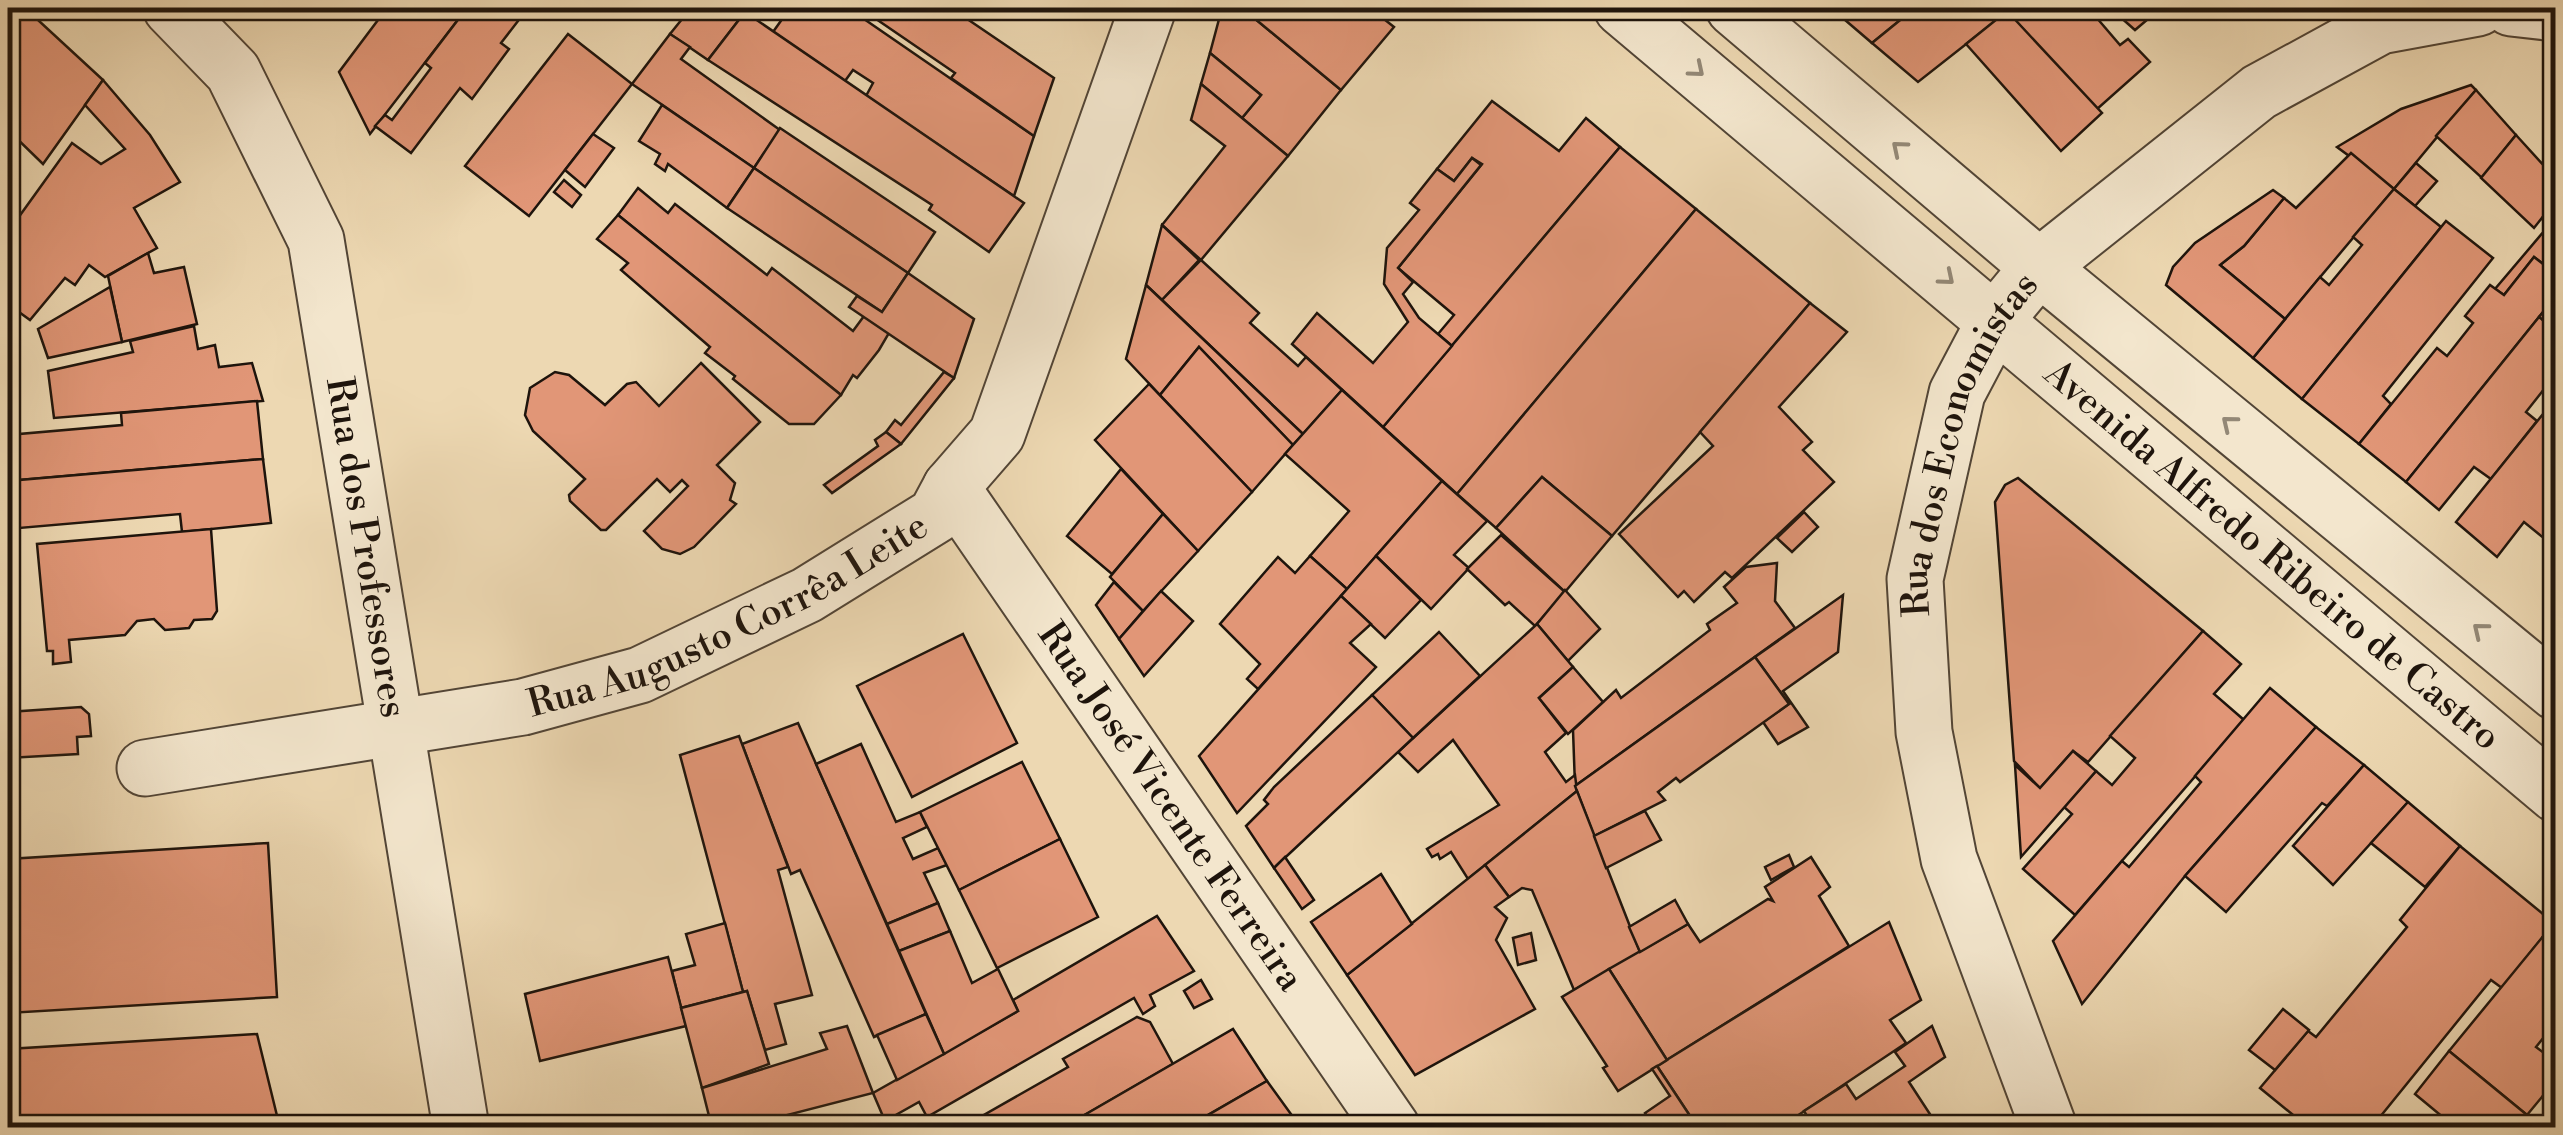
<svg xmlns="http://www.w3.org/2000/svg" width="2563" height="1135" viewBox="0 0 2563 1135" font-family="'Libre Bodoni',serif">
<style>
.building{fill:#e19677;stroke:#1e140c;stroke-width:2.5}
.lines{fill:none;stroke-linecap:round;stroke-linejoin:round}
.street-casing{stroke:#524536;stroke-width:59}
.street{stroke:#f3e6cd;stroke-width:55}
.oneway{stroke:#938876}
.labels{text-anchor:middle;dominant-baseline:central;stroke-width:8;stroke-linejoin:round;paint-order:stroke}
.street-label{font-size:38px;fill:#1e140c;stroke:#f3e6cd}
</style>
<rect width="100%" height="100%" fill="#edd8b2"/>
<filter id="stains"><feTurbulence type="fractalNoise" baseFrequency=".002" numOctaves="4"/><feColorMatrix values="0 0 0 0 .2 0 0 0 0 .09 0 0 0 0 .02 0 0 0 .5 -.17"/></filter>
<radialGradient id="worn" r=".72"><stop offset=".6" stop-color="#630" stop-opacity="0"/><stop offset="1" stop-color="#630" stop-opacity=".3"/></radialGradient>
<g class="building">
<polygon points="8,8 25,8 103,80 43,164 8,130"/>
<polygon points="387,8 467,8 370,134 339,72"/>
<polygon points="467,8 528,8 501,43 509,49 472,99 460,88 411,153 375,126 385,115 392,120 431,68 425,63"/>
<polygon points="691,8 738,8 745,12 708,60 670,34"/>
<polygon points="790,8 848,8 1034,136 1014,196 866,96 873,83 853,70 845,81 773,32"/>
<polygon points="860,8 951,8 1054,78 1034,136 951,78 955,73"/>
<polygon points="1222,8 1242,8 1341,90 1288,156 1242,118 1261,95 1210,53"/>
<polygon points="1242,8 1370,8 1394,27 1341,90"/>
<polygon points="1831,8 1915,8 1872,43"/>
<polygon points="1915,8 2012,8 1918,82 1872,43"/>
<polygon points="2012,8 2107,8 2096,17 2120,45 2128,39 2150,62 2096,110 2007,11"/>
<polygon points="2110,8 2161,8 2135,30"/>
<polygon points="2007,11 2102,113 2061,151 1966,44"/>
<polygon points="745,12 1024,203 989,252 929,210 932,205 708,60"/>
<polygon points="568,34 632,84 529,216 465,166"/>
<polygon points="670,34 690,47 681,59 780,130 754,168 632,84"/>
<polygon points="1210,53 1261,95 1242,118 1201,84"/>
<polygon points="103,80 150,135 180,182 134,208 157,248 105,277 89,265 75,285 65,278 30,320 8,304 8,232 72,143 101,164 125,149 85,105"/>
<polygon points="1201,84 1288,156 1201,260 1162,225 1225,146 1191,120"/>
<polygon points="2471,85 2476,90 2394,189 2337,147 2401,109"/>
<polygon points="2476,90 2516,135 2482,178 2436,136"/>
<polygon points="1492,101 1559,151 1586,118 1620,147 1452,346 1438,334 1454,315 1398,268 1482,164 1472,158 1454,181 1437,169"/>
<polygon points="662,105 754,168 727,208 668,164 665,171 655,164 660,154 639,141"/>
<polygon points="780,128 935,232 908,273 754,168"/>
<polygon points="593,134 614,148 585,187 565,170"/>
<polygon points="2516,135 2556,179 2556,200 2534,228 2481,178"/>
<polygon points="1620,147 1696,209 1457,494 1383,427"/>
<polygon points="2351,153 2394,189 2285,319 2220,265 2244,246 2284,198 2296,208"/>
<polygon points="1472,158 1481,165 1398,268 1413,282 1403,294 1419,318 1452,346 1383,427 1292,344 1317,313 1373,363 1408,322 1384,284 1387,248 1419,210 1410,203 1437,169 1454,181"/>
<polygon points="2416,163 2437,181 2415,206 2394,189"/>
<polygon points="754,168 908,273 882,312 727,208"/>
<polygon points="564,180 581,195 572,207 554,192"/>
<polygon points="638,188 668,213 675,204 767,275 772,268 853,331 864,316 889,333 879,350 857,378 853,375 841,395 618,215"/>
<polygon points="2394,189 2441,227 2302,399 2253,358 2320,277 2329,285 2362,245 2353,237"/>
<polygon points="2273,190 2284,198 2244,246 2220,265 2285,319 2253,358 2166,285 2173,267 2195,243"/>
<polygon points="1696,209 1810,303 1612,536 1542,477 1496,528 1457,494"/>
<polygon points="618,215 841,395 814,424 789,424 733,379 735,376 705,353 710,347 621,270 628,263 597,239"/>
<polygon points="2556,217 2556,274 2534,257 2504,295 2495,289"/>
<polygon points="2446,221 2493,258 2383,396 2391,404 2359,444 2302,399"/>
<polygon points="1162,225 1199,260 1162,300 1146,285"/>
<polygon points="148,253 154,273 184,267 197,324 122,342 108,276"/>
<polygon points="2534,257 2556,274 2556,296 2406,482 2359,444 2437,348 2447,356 2473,323 2465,316 2490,285 2504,295"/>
<polygon points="1201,260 1259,313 1250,323 1298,366 1306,357 1342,390 1303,434 1162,300"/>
<polygon points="908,273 974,319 954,378 849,307 857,296 882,312"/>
<polygon points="1146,285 1303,434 1293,445 1199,347 1160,395 1126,359"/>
<polygon points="110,287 122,342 48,358 38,329"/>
<polygon points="2556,296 2556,331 2539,317"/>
<polygon points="1810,303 1847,332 1779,407 1812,442 1803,450 1834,482 1732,578 1725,572 1694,602 1684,591 1678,597 1619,534 1713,446 1700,432"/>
<polygon points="2539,317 2556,331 2556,374 2526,412 2537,421 2491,479 2474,467 2439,510 2406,482"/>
<polygon points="194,326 198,349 215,345 219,367 252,363 263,401 54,418 48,371 133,352 130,341"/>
<polygon points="1199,347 1293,445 1252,492 1160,395"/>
<polygon points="701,363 760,422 717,465 735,483 730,500 736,504 694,547 680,554 662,549 644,531 688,486 682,480 670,492 657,479 606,530 601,530 570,501 569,495 585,479 533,431 525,415 530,388 555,372 569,375 605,405 627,384 636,382 659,406"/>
<polygon points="944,372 954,378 901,444 886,432 895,420 901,425"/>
<polygon points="1149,384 1252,492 1198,551 1095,440"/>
<polygon points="1342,390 1442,481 1347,589 1310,556 1349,511 1285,454"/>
<polygon points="2556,398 2556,548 2524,522 2497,557 2456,522"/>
<polygon points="257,401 263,459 8,481 8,435 122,425 121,413"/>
<polygon points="886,432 901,444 832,493 824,485 878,446 875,440"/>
<polygon points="263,459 271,523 182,532 180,514 8,529 8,481"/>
<polygon points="1121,469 1163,514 1112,574 1067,536"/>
<polygon points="1542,477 1612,536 1565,592 1496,528"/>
<polygon points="2018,478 2203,631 2088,762 2073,751 2040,788 2014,761 1995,502 2005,485"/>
<polygon points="1442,481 1487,521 1454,555 1469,568 1431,609 1376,556"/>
<polygon points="1804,512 1818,527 1792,552 1777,538"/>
<polygon points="1163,514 1198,551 1143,611 1110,577"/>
<polygon points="211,529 217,611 212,619 194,620 189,628 165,630 154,619 137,621 125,635 69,640 71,662 53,664 53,651 47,651 37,544"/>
<polygon points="1501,535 1565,592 1535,626 1509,602 1505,605 1467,569"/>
<polygon points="1310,556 1347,589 1258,689 1247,679 1260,664 1220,624 1278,557 1295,573"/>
<polygon points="1376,556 1421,600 1385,638 1341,596"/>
<polygon points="1777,563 1775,601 1795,628 1575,786 1573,730 1616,690 1621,698 1710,630 1707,624 1737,603 1724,587 1746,567"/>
<polygon points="1114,582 1143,611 1119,639 1096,605"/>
<polygon points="1565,590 1600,629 1568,661 1537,624"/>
<polygon points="1161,591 1193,621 1144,676 1119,639"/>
<polygon points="1843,595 1838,652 1783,691 1808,727 1778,744 1763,722 1789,704 1755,657"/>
<polygon points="1341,596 1371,624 1350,643 1376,667 1237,813 1199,756"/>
<polygon points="1537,624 1573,667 1539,698 1566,733 1545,752 1566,782 1575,775 1577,791 1468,879 1451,852 1440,859 1438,854 1432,857 1427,849 1499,805 1453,740 1418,772 1398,752"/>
<polygon points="2203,631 2241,664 2214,694 2244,720 2075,915 2023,869 2072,814 2064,807 2096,771 2112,785 2135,758 2110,736"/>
<polygon points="1439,632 1480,676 1413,738 1372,695"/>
<polygon points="963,634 1017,743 912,797 857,686"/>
<polygon points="1755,657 1789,704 1680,782 1676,778 1658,792 1665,800 1594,836 1575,786"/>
<polygon points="1573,667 1603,702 1568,734 1539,698"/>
<polygon points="2270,688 2316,727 2185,876 2082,1004 2053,941 2122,861 2129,867 2201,782 2195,776"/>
<polygon points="1372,695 1413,738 1274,868 1246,826 1268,804 1264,800 1274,787"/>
<polygon points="81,707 89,714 91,736 77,737 78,754 8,758 8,712"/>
<polygon points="798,723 926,1014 874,1037 800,870 791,874 742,744"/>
<polygon points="2316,727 2364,765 2327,806 2322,803 2226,912 2185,876"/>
<polygon points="739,736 788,867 778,870 812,995 775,1004 786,1044 765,1050 747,991 743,992 680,755"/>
<polygon points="861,744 896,822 920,812 927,827 903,838 913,859 938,848 947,865 924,873 938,903 887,924 816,764"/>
<polygon points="2073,751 2096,771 2021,857 2015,765 2040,788"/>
<polygon points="1022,762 1060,839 959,890 920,812"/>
<polygon points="2364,765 2408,802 2333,885 2293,846"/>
<polygon points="1577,791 1640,952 1574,990 1532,890 1522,888 1509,897 1485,865"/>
<polygon points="2408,802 2460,846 2425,887 2371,843"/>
<polygon points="1645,811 1661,840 1606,868 1594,836"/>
<polygon points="1060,839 1098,917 997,968 959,890"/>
<polygon points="268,843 277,997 8,1013 8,859"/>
<polygon points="2460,846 2554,923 2502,988 2491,980 2371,1128 2309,1128 2260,1088 2308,1031 2316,1037 2407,927 2400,920"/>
<polygon points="1789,855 1794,867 1771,880 1765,867"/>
<polygon points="1285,857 1314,900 1302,909 1274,868"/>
<polygon points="1811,857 1830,887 1819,896 1849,946 1667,1060 1609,969 1688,924 1700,942 1768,899 1773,901 1765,887"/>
<polygon points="1485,865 1509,897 1495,907 1507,918 1496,940 1535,1009 1415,1075 1347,975"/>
<polygon points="1381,874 1412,924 1347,975 1311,922"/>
<polygon points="1675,900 1688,924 1640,952 1629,927"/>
<polygon points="938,903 950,931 899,951 887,924"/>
<polygon points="1157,916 1194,971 1150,995 1155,1006 1143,1014 1134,998 927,1117 919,1102 885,1121 873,1093 1018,1011 1013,1000"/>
<polygon points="1889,922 1921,1000 1890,1020 1906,1043 1779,1128 1698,1128 1657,1066"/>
<polygon points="725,923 743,992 681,1008 672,971 695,965 686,934"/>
<polygon points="2554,923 2556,1022 2536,1047 2556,1062 2556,1080 2527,1115 2449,1051"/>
<polygon points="950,931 972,983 998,969 1018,1011 944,1054 899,951"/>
<polygon points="1531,933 1536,960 1518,965 1513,938"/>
<polygon points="668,957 686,1026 540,1061 525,994"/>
<polygon points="1609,969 1667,1060 1618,1091 1603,1068 1607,1066 1562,997"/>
<polygon points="1201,980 1212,999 1194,1008 1184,991"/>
<polygon points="747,991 769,1064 702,1088 681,1008"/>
<polygon points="2283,1009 2309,1030 2275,1070 2249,1050"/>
<polygon points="926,1014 944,1054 897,1080 877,1035"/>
<polygon points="1137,1017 1150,1022 1173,1064 1062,1128 961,1128 1068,1067 1063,1059"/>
<polygon points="847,1026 873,1093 737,1128 712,1128 702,1088 827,1049 820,1033"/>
<polygon points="1932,1026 1945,1057 1909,1082 1939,1128 1814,1128 1804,1111 1846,1084 1856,1099 1905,1066 1895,1052"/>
<polygon points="1233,1029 1267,1081 1192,1124 1187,1116 1167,1128 1062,1128"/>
<polygon points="257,1034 280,1128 8,1128 8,1049"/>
<polygon points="2449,1051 2527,1115 2517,1128 2456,1128 2415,1094"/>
<polygon points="1657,1066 1698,1128 1654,1128 1645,1113 1670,1096 1652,1069"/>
<polygon points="1267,1081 1301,1128 1209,1128 1203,1118"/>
<polygon points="2556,1100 2556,1128 2533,1128"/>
</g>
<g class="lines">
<defs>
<g id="street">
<path id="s1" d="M171,8l62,64 83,168 145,888"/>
<path id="s2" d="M1622,8l934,786"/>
<polyline points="1734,8 2039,267 2556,692"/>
<polyline points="2511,8 2556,13"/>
<path id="s3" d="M951,487l441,641"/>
<path id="s4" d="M145,768l378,-61 117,-32 167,-80 129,-80 15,-28 46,-53 151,-426"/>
<path id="s5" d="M2049,1128l-100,-269 -25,-127 -9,-153 42,-186 39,-74 43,-52 220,-175 121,-66 98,-18"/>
</g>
</defs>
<use href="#street" class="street-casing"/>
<use href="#street" class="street"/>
</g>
<defs><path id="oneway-chevron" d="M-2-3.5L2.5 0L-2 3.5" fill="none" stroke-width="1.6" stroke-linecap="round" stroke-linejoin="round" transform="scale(2.5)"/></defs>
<g class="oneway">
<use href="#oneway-chevron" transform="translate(1697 70) rotate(40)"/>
<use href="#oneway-chevron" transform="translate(1899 148) rotate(-140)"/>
<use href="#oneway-chevron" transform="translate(1947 278) rotate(40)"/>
<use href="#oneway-chevron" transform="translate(2229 423) rotate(-141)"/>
<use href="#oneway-chevron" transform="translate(2480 630) rotate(-141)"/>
</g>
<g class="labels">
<g class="street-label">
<text stroke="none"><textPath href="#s5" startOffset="715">Rua dos Economistas</textPath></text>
<text stroke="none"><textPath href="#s1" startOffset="588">Rua dos Professores</textPath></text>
<text stroke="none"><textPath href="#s2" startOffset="850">Avenida Alfredo Ribeiro de Castro</textPath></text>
<text stroke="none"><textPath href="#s4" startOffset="608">Rua Augusto Corrêa Leite</textPath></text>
<text stroke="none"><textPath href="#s3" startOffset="388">Rua José Vicente Ferreira</textPath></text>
</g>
</g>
<rect width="2563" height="1135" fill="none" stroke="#edd8b2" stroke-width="40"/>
<rect x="10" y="10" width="2543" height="1115" fill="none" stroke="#1e140c" stroke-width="5"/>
<rect x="20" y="20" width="2523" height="1095" fill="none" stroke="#1e140c" stroke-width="2.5"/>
<rect width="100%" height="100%" filter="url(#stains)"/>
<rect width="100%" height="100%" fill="url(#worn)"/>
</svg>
